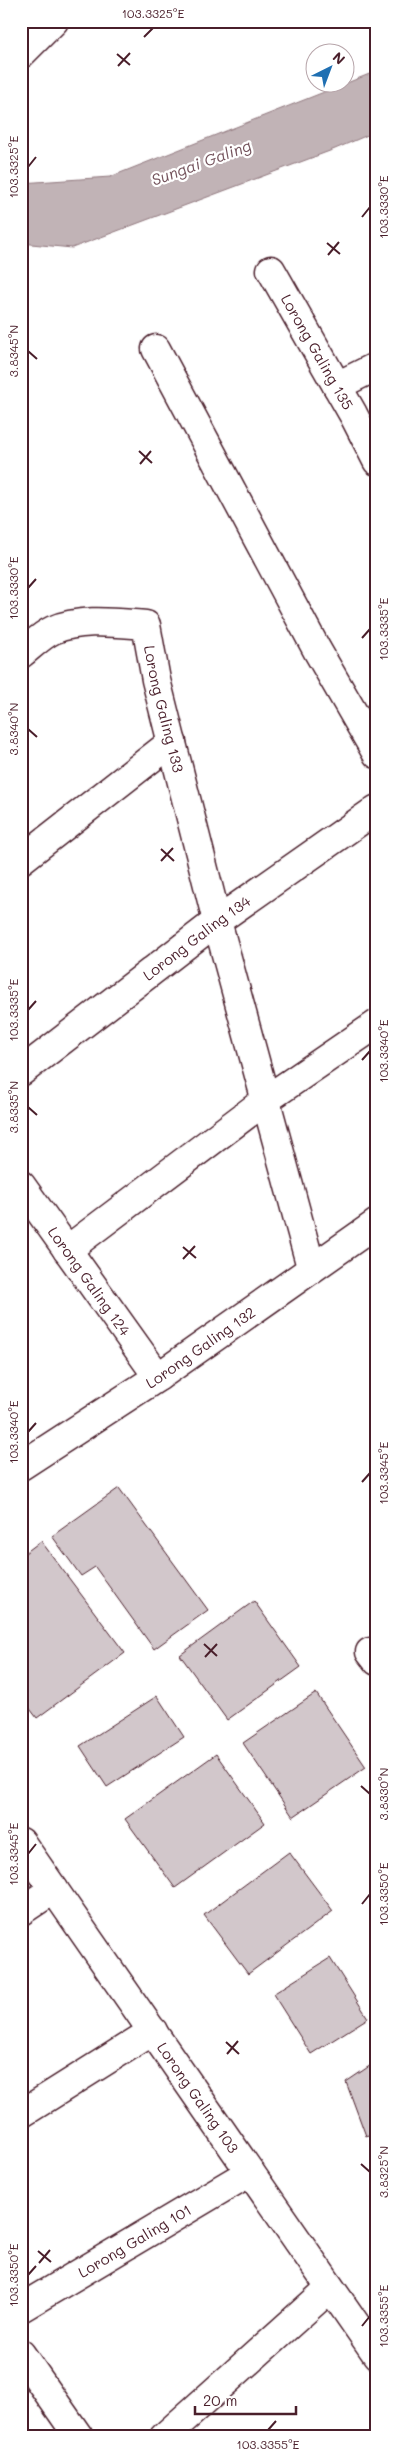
<svg xmlns="http://www.w3.org/2000/svg" width="398" height="2458" viewBox="0 0 398 2458" font-family="Mali,sans-serif">
<style>
.water{fill:#c1b3b6;stroke:#91787e}
.building{fill:#d2c7cb;stroke:#4a1f2b}
.lines{fill:none;stroke-linecap:round;stroke-linejoin:round}
.minor-casing{stroke:#4a1f2b;stroke-width:31}
.minor{stroke:#fff;stroke-width:28}
.ticks{fill:none;stroke:#4a1f2b;stroke-width:2}
.labels{text-anchor:middle;dominant-baseline:central;stroke-width:4.5;stroke-linejoin:round;paint-order:stroke}
.street-label{font-size:15px;fill:#4a1f2b;stroke:#fff}
.water-label{font-size:16px;font-style:italic;fill:#74535c;stroke:#fff}
.neatline{fill:none;stroke:#4a1f2b;stroke-width:2}
.ticks-label{font-size:12px;text-anchor:middle;fill:#4a1f2b}
</style>
<rect width="100%" height="100%" fill="#fff"/>
<filter id="ink" filterUnits="userSpaceOnUse"><feTurbulence type="fractalNoise" baseFrequency=".02" numOctaves="2"/><feDisplacementMap in="SourceGraphic" scale="10" xChannelSelector="R" yChannelSelector="G"/><feConvolveMatrix kernelMatrix="1 2 1 2 8 2 1 2 1" color-interpolation-filters="sRGB"/></filter>
<g filter="url(#ink)">
<polygon class="water" points="377,71 377,131 335,149 72,248 21,243 21,183 110,177"/>
<g class="building">
<polygon points="119,1488 208,1610 154,1649 95,1567 81,1576 52,1536"/>
<polygon points="41,1541 125,1653 37,1718 21,1697 21,1556"/>
<polygon points="254,1601 301,1667 227,1720 180,1655"/>
<polygon points="316,1693 366,1767 293,1817 243,1743"/>
<polygon points="157,1696 184,1737 107,1787 80,1746"/>
<polygon points="216,1754 265,1823 175,1888 125,1819"/>
<polygon points="289,1852 333,1911 248,1974 204,1915"/>
<polygon points="330,1958 368,2018 311,2054 273,1994"/>
<polygon points="377,2061 377,2131 366,2136 346,2082"/>
</g>
<g class="lines">
<defs>
<g id="minor">
<polyline points="21,54 54,21"/>
<path id="s1" d="M271,270l82,144 24,47"/>
<polyline points="156,349 317,650 377,754"/>
<polyline points="337,386 377,366"/>
<path id="s2" d="M21,654c10,-8 21,-19 32,-24 28,-12 63,-7 93,-5l10,55 61,241 94,346"/>
<polyline points="21,860 172,742"/>
<path id="s3" d="M21,1072l196,-151 160,-112"/>
<path id="s4" d="M21,1185l137,192"/>
<polyline points="67,1250 267,1099 377,1024"/>
<path id="s5" d="M21,1466l137,-89 219,-154"/>
<polyline points="370,1652 377,1661"/>
<path id="s6" d="M21,1842l356,513"/>
<polyline points="21,1911 54,1889"/>
<polyline points="21,2114 153,2031"/>
<path id="s7" d="M21,2308l229,-136"/>
<polyline points="21,2354 79,2437"/>
<polyline points="164,2437 330,2288"/>
</g>
</defs>
<use href="#minor" class="minor-casing"/>
<use href="#minor" class="minor"/>
</g>
</g>
<path class="ticks" d="M144,37l9,-9M117,54l13,11M118,66l12,-13M28,167l8,-10M362,217l8,-10M327,243l13,11M328,255l11,-13M28,351l9,8M139,451l13,12M140,464l11,-13M28,588l8,-9M362,638l8,-9M28,729l9,8M161,849l13,12M161,861l12,-13M28,1010l8,-9M362,1060l8,-9M28,1107l9,8M183,1247l13,11M183,1259l12,-13M28,1432l8,-9M362,1482l8,-9M204,1644l13,12M205,1657l12,-13M361,1786l9,8M28,1854l8,-10M362,1904l8,-10M226,2042l13,12M227,2054l11,-13M361,2164l9,8M38,2251l13,11M39,2263l11,-13M28,2275l8,-9M362,2326l8,-10M268,2430l8,-9"/>
<g class="labels">
<g class="street-label">
<text stroke="none"><textPath href="#s1" startOffset="94">Lorong Galing 135</textPath></text>
<text stroke="none"><textPath href="#s2" startOffset="220">Lorong Galing 133</textPath></text>
<text stroke="none"><textPath href="#s3" startOffset="221">Lorong Galing 134</textPath></text>
<text stroke="none"><textPath href="#s4" startOffset="118">Lorong Galing 124</textPath></text>
<text stroke="none"><textPath href="#s5" startOffset="215">Lorong Galing 132</textPath></text>
<text stroke="none"><textPath href="#s6" startOffset="311">Lorong Galing 103</textPath></text>
<text stroke="none"><textPath href="#s7" startOffset="132">Lorong Galing 101</textPath></text>
</g>
<g class="water-label">
<text transform="translate(201 162) rotate(-20)">Sungai Galing</text>
</g>
</g>
<rect width="398" height="2458" fill="none" stroke="#fff" stroke-width="55"/>
<g transform="translate(330 68) rotate(42)"><circle r="24" fill="#ffffff" stroke="#b7a5aa"/>
<path d="M0-4L9 19L0 12L-9 19Z" fill="#1f6fb2"/>
<text y="-8" font-size="14" font-weight="bold" text-anchor="middle" fill="#4a1f2b">N</text>
</g>
<path d="M195 2406v8h101v-8" fill="none" stroke="#4a1f2b" stroke-width="2.5"/>
<text x="203" y="2406" font-size="15" fill="#4a1f2b" stroke="#ffffff" stroke-width="4" paint-order="stroke">20 m</text>
<rect x="28" y="28" width="342" height="2402" class="neatline"/>
<g class="ticks-label">
<text x="153" y="18">103.3325°E</text>
<text transform="translate(14 167) rotate(-90)" y="4">103.3325°E</text>
<text transform="translate(384 207) rotate(-90)" y="4">103.3330°E</text>
<text transform="translate(14 351) rotate(-90)" y="4">3.8345°N</text>
<text transform="translate(14 588) rotate(-90)" y="4">103.3330°E</text>
<text transform="translate(384 629) rotate(-90)" y="4">103.3335°E</text>
<text transform="translate(14 729) rotate(-90)" y="4">3.8340°N</text>
<text transform="translate(14 1010) rotate(-90)" y="4">103.3335°E</text>
<text transform="translate(384 1051) rotate(-90)" y="4">103.3340°E</text>
<text transform="translate(14 1107) rotate(-90)" y="4">3.8335°N</text>
<text transform="translate(14 1432) rotate(-90)" y="4">103.3340°E</text>
<text transform="translate(384 1473) rotate(-90)" y="4">103.3345°E</text>
<text transform="translate(384 1794) rotate(-90)" y="4">3.8330°N</text>
<text transform="translate(14 1854) rotate(-90)" y="4">103.3345°E</text>
<text transform="translate(384 1894) rotate(-90)" y="4">103.3350°E</text>
<text transform="translate(384 2172) rotate(-90)" y="4">3.8325°N</text>
<text transform="translate(14 2275) rotate(-90)" y="4">103.3350°E</text>
<text transform="translate(384 2316) rotate(-90)" y="4">103.3355°E</text>
<text x="268" y="2449">103.3355°E</text>
</g>
</svg>
